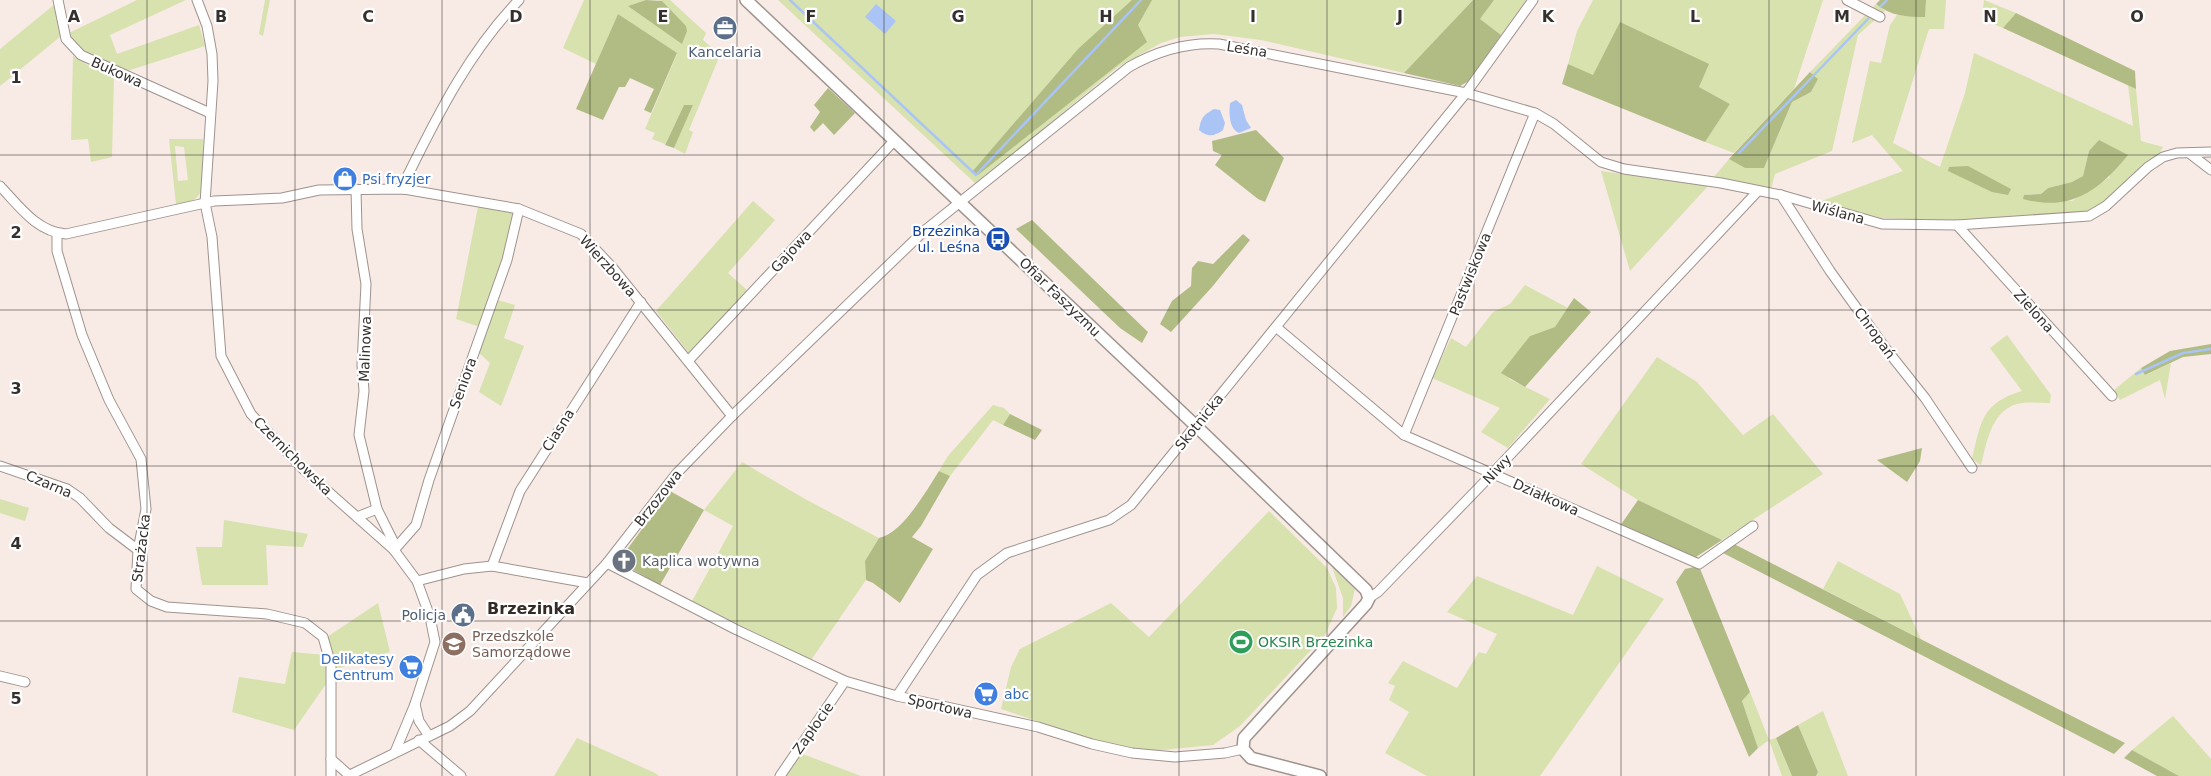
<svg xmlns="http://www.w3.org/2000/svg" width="2211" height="776" viewBox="0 0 2211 776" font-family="'DejaVu Sans',sans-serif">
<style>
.green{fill:#d7e2af;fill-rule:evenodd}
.forest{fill:#b0bc84}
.water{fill:#a9c4f5}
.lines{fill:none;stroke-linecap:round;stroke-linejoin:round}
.stream{stroke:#a9c4f5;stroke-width:2.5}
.street-casing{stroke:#9f938e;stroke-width:11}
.secondary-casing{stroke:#9f938e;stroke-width:14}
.street{stroke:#fff;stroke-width:9}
.secondary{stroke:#fff;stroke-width:11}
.grid{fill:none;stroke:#35302e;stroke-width:1;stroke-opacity:0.55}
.labels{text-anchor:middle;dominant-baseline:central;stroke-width:4.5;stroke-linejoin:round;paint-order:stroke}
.street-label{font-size:14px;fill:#35302e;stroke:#fff}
.service-label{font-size:14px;fill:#4e5e75;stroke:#fff}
.shop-label{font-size:14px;fill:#366cbe;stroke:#fff;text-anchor:start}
.transit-label{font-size:14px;fill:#164399;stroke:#fff;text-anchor:end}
.worship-label{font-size:14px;fill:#5b616d;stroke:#fff;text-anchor:start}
.education-label{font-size:14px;fill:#785e54;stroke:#fff;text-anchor:start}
.leisure-label{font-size:14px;fill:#27864d;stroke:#fff;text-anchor:start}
.quarter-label{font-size:16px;font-weight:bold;fill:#342a26;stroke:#fff}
.grid-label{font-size:16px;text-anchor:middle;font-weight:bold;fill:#35302e;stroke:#fff;stroke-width:4.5;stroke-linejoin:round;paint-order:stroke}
</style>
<rect width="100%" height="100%" fill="#f8eae5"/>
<g class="green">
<path d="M137,0h49l-76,35 7,19 82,-29 6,21 -81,26c-19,-9 -50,-17 -55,-39z"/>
<polygon points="265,0 270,0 263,36 259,34"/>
<polygon points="584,0 646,0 628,6 662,1 657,0 670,0 706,33 703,40 720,55 689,130 693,132 685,154 674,148 693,105 684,105 665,144 652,139 655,133 645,129 677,54 618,14 596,64 563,48"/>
<polygon points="778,0 1473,0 1404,73 1261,40 1214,34 1180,37 1161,43 1118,67 976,184"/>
<polygon points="1494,0 1526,0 1501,35 1480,19"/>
<polygon points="1593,0 1823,0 1794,89 1734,153 1705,142 1730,104 1699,87 1708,64 1593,76 1568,64 1577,31"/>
<path d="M1926,0h20l-2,29h-15l-36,114 47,24 25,-74 9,-40 159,73 -5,-41 8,4 5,52 22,6 -4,7 -55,48 -17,11 -134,8 -71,-3 -63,-16 84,-31 -31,-36 -20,8 18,-82 11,2 9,-38 7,-10 28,2zM2089,151l21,26 -38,24 -48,-6 17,-1 7,-6 24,-6 11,-6z"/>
<polygon points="1984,0 2016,13 2003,28 1982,19"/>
<polygon points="55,4 61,36 0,86 0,49"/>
<polygon points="1876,4 1885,11 1858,35 1832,151 1775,174 1771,189 1713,178 1729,159 1745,168 1764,168 1792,102 1811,92 1818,79 1810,72"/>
<polygon points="73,56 91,67 114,77 112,157 91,162 88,139 71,140"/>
<path d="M169,139h34l-1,51c-6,12 -14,13 -26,14zM175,146l9,1 4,33 -10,1z"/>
<polygon points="1601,171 1708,186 1630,271"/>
<polygon points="753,201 775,220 728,273 748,291 689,353 656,311"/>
<polygon points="478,207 511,211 513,217 505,256 480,327 456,319"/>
<polygon points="1525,285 1568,308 1555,327 1530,336 1509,379 1550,399 1508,448 1481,432 1500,408 1432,378 1451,338 1466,347 1493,312 1510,304"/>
<polygon points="497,300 515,305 504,338 524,346 501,406 479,392 490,363 477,351"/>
<path d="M2007,335l44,60 -1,8c-9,0 -19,-1 -28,0 -30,4 -35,38 -41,62l-9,-6c9,-38 10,-56 50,-68l-32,-43z"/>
<polygon points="1657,357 1697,382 1743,435 1773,414 1823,474 1722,540 1638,500 1581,464"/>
<polygon points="2171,363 2165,399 2160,380 2120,400 2114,390 2141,368 2146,375"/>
<polygon points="993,405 1004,408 1010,414 1003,425 993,420 950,476 939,471 948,456"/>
<polygon points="742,462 805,499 879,538 865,561 866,580 811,660 692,601 733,526 704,510"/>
<polygon points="0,499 29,508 25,521 0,513"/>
<polygon points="1269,511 1327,568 1336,588 1337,608 1325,635 1240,726 1213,745 1152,751 1092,740 1001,709 1011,667 1020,649 1111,603 1149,637"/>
<polygon points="224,520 308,534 303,547 266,545 268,585 202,585 196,547 222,547"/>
<polygon points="1838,561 1900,594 1921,639 1823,589"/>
<polygon points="1597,566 1664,599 1540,776 1427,776 1385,753 1409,712 1389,700 1395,686 1388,683 1403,661 1457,688 1479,652 1486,654 1497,634 1447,612 1477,576 1573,615"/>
<polygon points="1332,567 1355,589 1351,606 1343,617 1343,598"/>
<polygon points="378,603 390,652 334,670 327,637"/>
<polygon points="292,652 325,655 328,681 294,730 232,712 239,677 285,684"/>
<polygon points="1750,692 1769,740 1776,738 1792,776 1782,776 1769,740 1758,748 1742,701"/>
<polygon points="1823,711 1848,776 1816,776 1818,772 1798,725"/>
<polygon points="2173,716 2211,759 2211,776 2179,776 2132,750"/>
<polygon points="577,738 655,773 659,776 554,776"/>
<polygon points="800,753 861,776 785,776"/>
</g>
<g class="forest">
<polygon points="646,0 662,1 686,26 687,31 682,44 628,6"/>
<polygon points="1132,0 1152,0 1138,25 1147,42 978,175 972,172 1078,49"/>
<polygon points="1473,0 1494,0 1480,19 1501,35 1469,81 1460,86 1404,73"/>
<path d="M1880,0h46l-1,17c-18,0 -35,-1 -49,-13z"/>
<polygon points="2016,13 2135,71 2136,89 2003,28"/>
<polygon points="618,14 677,53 651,113 644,110 654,89 630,78 625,87 619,87 603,120 576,109"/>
<polygon points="1620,22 1709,64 1699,87 1730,104 1705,142 1562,84 1568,64 1593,75"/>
<polygon points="1810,72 1818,79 1811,92 1792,102 1764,168 1745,168 1729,159"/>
<polygon points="828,88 855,113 834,135 823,123 814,132 810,127 820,112 814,105"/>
<polygon points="684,105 693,105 674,148 665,145"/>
<polygon points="1256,130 1284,158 1265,202 1258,199 1215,165 1222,155 1213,151 1212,141"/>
<path d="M2099,140l29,15c-29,36 -58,57 -105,44l1,-4 17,-1 7,-6 24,-6 11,-6 6,-25z"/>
<polygon points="1968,166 2011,189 2008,195 1992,192 1948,171 1949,167"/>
<polygon points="1032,220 1148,332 1142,343 1120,328 1016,229"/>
<polygon points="1243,234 1250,240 1212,287 1171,332 1160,324 1172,301 1191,286 1192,268 1198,261 1213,264"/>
<polygon points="1574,298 1591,312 1525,387 1501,373 1530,336 1555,327"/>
<polygon points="2211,344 2211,354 2183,357 2145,375 2141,368 2170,351"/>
<polygon points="1010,414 1042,430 1035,440 1003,425"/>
<polygon points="1922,448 1920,461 1907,482 1877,460"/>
<path d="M939,471l11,5 -29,50 -9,11 21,12 -33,54 -27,-20 -7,-3 -1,-19 14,-23c24,-5 47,-47 60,-67z"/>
<polygon points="670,491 704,510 660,585 630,568 626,551"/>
<polygon points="1638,500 1722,540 1696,557 1688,556 1620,526"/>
<polygon points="1734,544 2125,743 2114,754 1723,553"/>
<polygon points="1699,566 1750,692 1742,701 1758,748 1749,757 1676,582 1685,569"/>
<polygon points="1798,725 1818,772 1816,776 1792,776 1776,738"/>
<polygon points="2132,750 2179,776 2157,776 2124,758"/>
</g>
<g class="water">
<polygon points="876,4 896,21 885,34 865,17"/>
<path d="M1236,100l6,5 4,15 5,8 -12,5c-10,-4 -10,-20 -9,-30z"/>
<path d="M1214,109l6,1 5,13 -2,7c-8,6 -15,8 -24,0 2,-12 4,-15 15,-21z"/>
</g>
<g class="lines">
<g class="stream">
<polyline points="790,0 976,175 1141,0"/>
<polyline points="1881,6 1887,0"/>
<polyline points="1739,153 1868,19"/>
<polyline points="2136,374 2183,353 2211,349"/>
</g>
<defs>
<g id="street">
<polyline points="58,0 66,39 81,55 210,113"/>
<polyline points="197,0 207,26 212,54 213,81 205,203 212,237 221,356 251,414 304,470 394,550 417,581 430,617 435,642 415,704 395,752"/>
<polyline points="1847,0 1880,17"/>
<polyline points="2189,153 2211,170"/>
<path d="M0,186c19,20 37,46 66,48l148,-33 68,-3 37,-8 85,-1 115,20 62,25 31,33 120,149"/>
<polyline points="356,189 357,229 366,284 362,365 364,391 359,435 377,509 357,517"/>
<path d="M404,189l4,-14c31,-63 62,-124 111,-175"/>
<polyline points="1781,195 1830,271 1886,349 1925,398 1972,468"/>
<polyline points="1957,225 2112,396"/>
<polyline points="57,233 57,251 82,335 109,400 141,459 146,509 138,550 136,589 151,601 167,607 267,614 305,623 323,637 331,665 331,776"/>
<polyline points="1276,327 1404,435 1699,564 1753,526"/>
<polyline points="688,361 894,141"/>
<polyline points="1404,435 1535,113"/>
<polyline points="0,466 67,489 80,498 109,528 138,550"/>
<polyline points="377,509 394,543 394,550"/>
<polyline points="394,550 416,525 429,480 507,260 519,209"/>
<polyline points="607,563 735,629 845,681 897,696 1038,727 1092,744 1132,753 1175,757 1225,753 1243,749"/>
<polyline points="492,566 520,491 641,302"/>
<polyline points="417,581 464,569 492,566 588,583"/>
<polyline points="1369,598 1378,592 1493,473 1758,191"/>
<polyline points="0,676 25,682"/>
<polyline points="897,696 977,575 1007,553 1109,520 1131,505 1466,93 1535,113 1554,124 1601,162 1624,169 1721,183 1781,195 1882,224 1957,225 2089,216 2106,206 2148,167 2163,157 2177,153 2211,152"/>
<polyline points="415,704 419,721 429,736"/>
<polyline points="419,740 461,776"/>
<polyline points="331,759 349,775"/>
<path d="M348,776l102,-50 20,-15 137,-148 70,-90 55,-57 192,-185 205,-164c28,-16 57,-25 90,-23l247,49 67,-93"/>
<polyline points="780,776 845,681"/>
</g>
<polyline id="secondary" points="746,0 1196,426 1366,590 1369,598 1366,604 1244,738 1243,749 1251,758 1320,776"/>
</defs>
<use href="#street" class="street-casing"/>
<use href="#secondary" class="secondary-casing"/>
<use href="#street" class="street"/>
<use href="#secondary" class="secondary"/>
</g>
<path class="grid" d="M147,0v776M295,0v776M442,0v776M590,0v776M737,0v776M884,0v776M1032,0v776M1179,0v776M1327,0v776M1474,0v776M1621,0v776M1769,0v776M1916,0v776M2064,0v776M0,155h2211M0,310h2211M0,466h2211M0,621h2211"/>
<defs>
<symbol id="office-disc" viewBox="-11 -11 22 22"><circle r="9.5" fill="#5c6f8a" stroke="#fff"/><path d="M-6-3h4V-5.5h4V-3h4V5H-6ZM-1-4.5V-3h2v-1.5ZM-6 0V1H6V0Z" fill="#fff"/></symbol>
<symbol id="shop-disc" viewBox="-11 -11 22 22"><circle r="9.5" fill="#3f7fe0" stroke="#fff"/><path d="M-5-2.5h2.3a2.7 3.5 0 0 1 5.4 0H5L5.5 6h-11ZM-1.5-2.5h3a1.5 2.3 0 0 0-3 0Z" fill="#fff"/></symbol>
<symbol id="bus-disc" viewBox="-11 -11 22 22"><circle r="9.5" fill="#1a4fb4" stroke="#fff"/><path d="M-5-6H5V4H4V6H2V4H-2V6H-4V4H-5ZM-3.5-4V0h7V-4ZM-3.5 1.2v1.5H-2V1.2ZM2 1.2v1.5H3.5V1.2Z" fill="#fff"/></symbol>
<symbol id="church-disc" viewBox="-11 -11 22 22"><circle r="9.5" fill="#6b7280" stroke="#fff"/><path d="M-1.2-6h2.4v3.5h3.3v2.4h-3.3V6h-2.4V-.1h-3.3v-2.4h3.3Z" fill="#fff"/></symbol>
<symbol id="civic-disc" viewBox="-11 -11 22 22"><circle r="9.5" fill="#5c6f8a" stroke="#fff"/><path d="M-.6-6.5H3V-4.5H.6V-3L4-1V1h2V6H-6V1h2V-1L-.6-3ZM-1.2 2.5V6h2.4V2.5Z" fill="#fff"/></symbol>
<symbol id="stadium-disc" viewBox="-11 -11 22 22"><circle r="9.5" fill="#2e9e5b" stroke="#fff"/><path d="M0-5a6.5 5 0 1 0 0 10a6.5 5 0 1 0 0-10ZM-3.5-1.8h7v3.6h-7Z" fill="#fff"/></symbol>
<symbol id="school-disc" viewBox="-11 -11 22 22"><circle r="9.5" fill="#8d6e63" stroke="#fff"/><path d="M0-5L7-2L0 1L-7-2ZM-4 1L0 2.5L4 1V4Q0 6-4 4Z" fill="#fff"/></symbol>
<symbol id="supermarket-disc" viewBox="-11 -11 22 22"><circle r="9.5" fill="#3f7fe0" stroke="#fff"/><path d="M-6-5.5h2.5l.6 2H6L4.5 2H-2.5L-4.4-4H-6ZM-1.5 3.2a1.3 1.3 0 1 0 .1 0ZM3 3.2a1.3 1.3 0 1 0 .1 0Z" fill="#fff"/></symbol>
</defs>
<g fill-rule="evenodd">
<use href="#office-disc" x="711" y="14" width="28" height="28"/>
<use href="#shop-disc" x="331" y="165" width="28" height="28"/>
<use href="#bus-disc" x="984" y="225" width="28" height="28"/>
<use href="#church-disc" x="610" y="547" width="28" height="28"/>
<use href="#civic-disc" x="449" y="601" width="28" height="28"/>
<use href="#stadium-disc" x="1227" y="628" width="28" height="28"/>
<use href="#school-disc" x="440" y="630" width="28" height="28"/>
<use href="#supermarket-disc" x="397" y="653" width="28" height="28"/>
<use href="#supermarket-disc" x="972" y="680" width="28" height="28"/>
</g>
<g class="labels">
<g class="street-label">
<text transform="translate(1247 49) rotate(9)">Leśna</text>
<text transform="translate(117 72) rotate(24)">Bukowa</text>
<text transform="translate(1838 212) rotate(15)">Wiślana</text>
<text transform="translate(791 251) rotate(-47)">Gajowa</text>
<text transform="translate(608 266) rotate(48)">Wierzbowa</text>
<text transform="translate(1470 274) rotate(-68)">Pastwiskowa</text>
<text transform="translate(1060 297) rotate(44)">Ofiar Faszyzmu</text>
<text transform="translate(2034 311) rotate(48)">Zielona</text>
<text transform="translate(1875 333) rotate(54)">Chropań</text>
<text transform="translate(365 349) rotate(-88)">Malinowa</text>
<text transform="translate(463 383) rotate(-70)">Seniora</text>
<text transform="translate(1199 422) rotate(-51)">Skotnicka</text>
<text transform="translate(558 430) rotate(-58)">Ciasna</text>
<text transform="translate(293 456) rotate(45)">Czernichowska</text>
<text transform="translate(1497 469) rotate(-47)">Niwy</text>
<text transform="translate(49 484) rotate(23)">Czarna</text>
<text transform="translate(1546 497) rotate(24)">Działkowa</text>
<text transform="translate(658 498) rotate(-52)">Brzozowa</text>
<text transform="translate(141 548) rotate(-83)">Strażacka</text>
<text transform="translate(940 706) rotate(13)">Sportowa</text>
<text transform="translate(813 728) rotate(-55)">Zapłocie</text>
</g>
<g class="service-label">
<text x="725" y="52">Kancelaria</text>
<text x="446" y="615" text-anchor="end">Policja</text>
</g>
<g class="shop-label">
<text x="362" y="179">Psi fryzjer</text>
<text x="394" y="659" text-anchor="end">Delikatesy<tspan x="394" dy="16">Centrum</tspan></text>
<text x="1004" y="694">abc</text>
</g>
<g class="transit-label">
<text x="980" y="231">Brzezinka<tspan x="980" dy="16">ul. Leśna</tspan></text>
</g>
<g class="worship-label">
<text x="642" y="561">Kaplica wotywna</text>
</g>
<g class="education-label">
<text x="472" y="636">Przedszkole<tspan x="472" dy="16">Samorządowe</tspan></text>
</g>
<g class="leisure-label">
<text x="1258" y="642">OKSIR Brzezinka</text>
</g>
<g class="quarter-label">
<text x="531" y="608">Brzezinka</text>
</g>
</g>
<g class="grid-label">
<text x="74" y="22">A</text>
<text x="221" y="22">B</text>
<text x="368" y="22">C</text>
<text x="516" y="22">D</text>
<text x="663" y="22">E</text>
<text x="811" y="22">F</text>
<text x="958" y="22">G</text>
<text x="1106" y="22">H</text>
<text x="1253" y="22">I</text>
<text x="1400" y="22">J</text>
<text x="1548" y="22">K</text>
<text x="1695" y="22">L</text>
<text x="1842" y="22">M</text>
<text x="1990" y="22">N</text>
<text x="2137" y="22">O</text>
<text x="16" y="83">1</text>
<text x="16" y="238">2</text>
<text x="16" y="394">3</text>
<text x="16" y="549">4</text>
<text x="16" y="704">5</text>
</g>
</svg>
